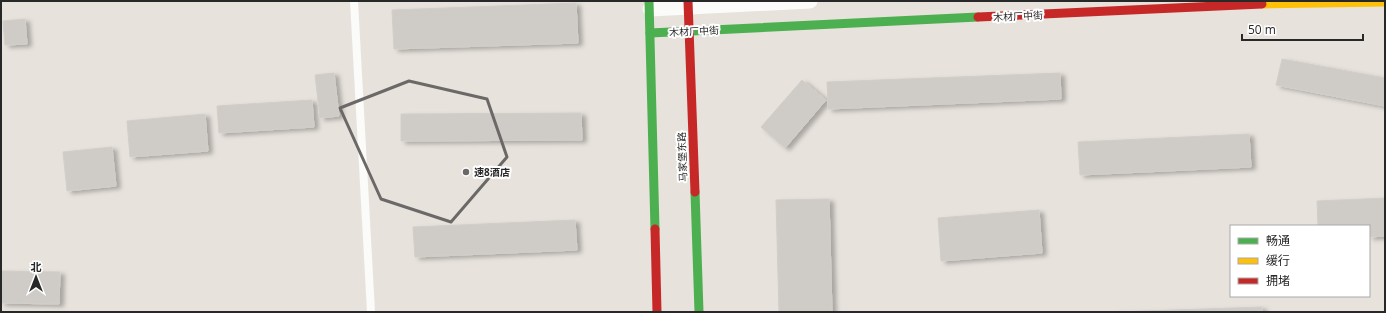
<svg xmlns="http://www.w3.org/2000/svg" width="1386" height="313" viewBox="0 0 1386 313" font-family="'Open Sans','Noto Sans SC',sans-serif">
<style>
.building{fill:#cfccc8;stroke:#d2cec8;filter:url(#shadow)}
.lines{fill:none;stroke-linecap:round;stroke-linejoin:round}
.lane{stroke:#fbfbfa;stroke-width:8}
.street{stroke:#fbfbfa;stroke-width:15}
.fast{stroke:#4caf50;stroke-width:9}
.slow{stroke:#ffc107;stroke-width:9}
.jam{stroke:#c62828;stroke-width:9}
.marked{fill:none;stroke:#6b6967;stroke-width:3;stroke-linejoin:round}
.poi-dot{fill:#6b6967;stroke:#fff;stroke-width:1.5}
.labels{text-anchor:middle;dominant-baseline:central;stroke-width:4;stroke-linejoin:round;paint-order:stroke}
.street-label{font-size:10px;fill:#282828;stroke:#fff}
.poi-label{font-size:10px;font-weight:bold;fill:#282828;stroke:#fff;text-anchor:start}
</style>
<defs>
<filter id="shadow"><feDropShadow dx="4.5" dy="2.5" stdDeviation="2" flood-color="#0004"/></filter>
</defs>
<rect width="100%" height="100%" fill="#e7e2dc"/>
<g class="building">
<polygon points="576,3 578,43 394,49 392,10"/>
<polygon points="25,19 27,44 5,45 3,21"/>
<polygon points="1282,59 1385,78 1385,106 1276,85"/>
<polygon points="334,73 339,116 320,118 315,75"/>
<polygon points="1060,73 1061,99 828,109 827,82"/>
<polygon points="802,80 826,100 785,148 761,127"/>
<polygon points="312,100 314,127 219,133 217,106"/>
<polygon points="581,113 582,140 401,141 401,114"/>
<polygon points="205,114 208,151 130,157 127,121"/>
<polygon points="1249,134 1251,167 1080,175 1078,142"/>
<polygon points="112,147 116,186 67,191 63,152"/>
<polygon points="1385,198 1385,236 1369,237 1369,226 1318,226 1317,201"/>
<polygon points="829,199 832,312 779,312 776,200"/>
<polygon points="1039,210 1042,253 941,261 938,218"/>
<polygon points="575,220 577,250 415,257 413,227"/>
<polygon points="1,271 60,272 59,304 1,303"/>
<polygon points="1262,307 1262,312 1114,312"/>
</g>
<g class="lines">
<polyline class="lane" points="354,1 371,312"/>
<polyline class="street" points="650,9 810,1"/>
<g class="fast">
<polyline points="649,1 655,229"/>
<polyline points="650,33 978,17"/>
<polyline points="695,192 699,312"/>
</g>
<polyline class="slow" points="1262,4 1385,2"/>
<g class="jam">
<polyline points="688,1 695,192"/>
<polyline points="978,17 1262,4"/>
<polyline points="655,229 657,312"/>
</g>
</g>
<path class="marked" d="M409,81l78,18 20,58 -56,65 -70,-23 -41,-91z"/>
<circle class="poi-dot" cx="466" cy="172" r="4"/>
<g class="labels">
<g class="street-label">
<text transform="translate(1018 16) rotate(-3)">木材厂中街</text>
<text transform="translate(694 31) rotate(-3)">木材厂中街</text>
<text transform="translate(682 157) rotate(-92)">马家堡东路</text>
</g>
<g class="poi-label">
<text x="474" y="172">速8酒店</text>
</g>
</g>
<rect width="1386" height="313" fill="none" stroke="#282828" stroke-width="4"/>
<rect x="1230" y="225" width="140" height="72" fill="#ffffff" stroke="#a9a9a9"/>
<rect x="1238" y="238" width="20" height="6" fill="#4caf50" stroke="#a9a9a9"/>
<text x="1266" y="245" font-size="12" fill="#282828">畅通</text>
<rect x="1238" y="258" width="20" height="6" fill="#ffc107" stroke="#a9a9a9"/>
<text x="1266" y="265" font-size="12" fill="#282828">缓行</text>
<rect x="1238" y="278" width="20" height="6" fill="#c62828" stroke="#a9a9a9"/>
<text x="1266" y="285" font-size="12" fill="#282828">拥堵</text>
<g transform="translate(36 277)" stroke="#ffffff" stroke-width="3" paint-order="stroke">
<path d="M0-3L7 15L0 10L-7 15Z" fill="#282828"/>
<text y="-6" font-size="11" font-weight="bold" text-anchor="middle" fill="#282828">北</text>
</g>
<path d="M1242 34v6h121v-6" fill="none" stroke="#282828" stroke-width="2"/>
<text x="1248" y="34" font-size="12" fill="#282828" stroke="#ffffff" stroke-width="3" paint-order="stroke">50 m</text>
</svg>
